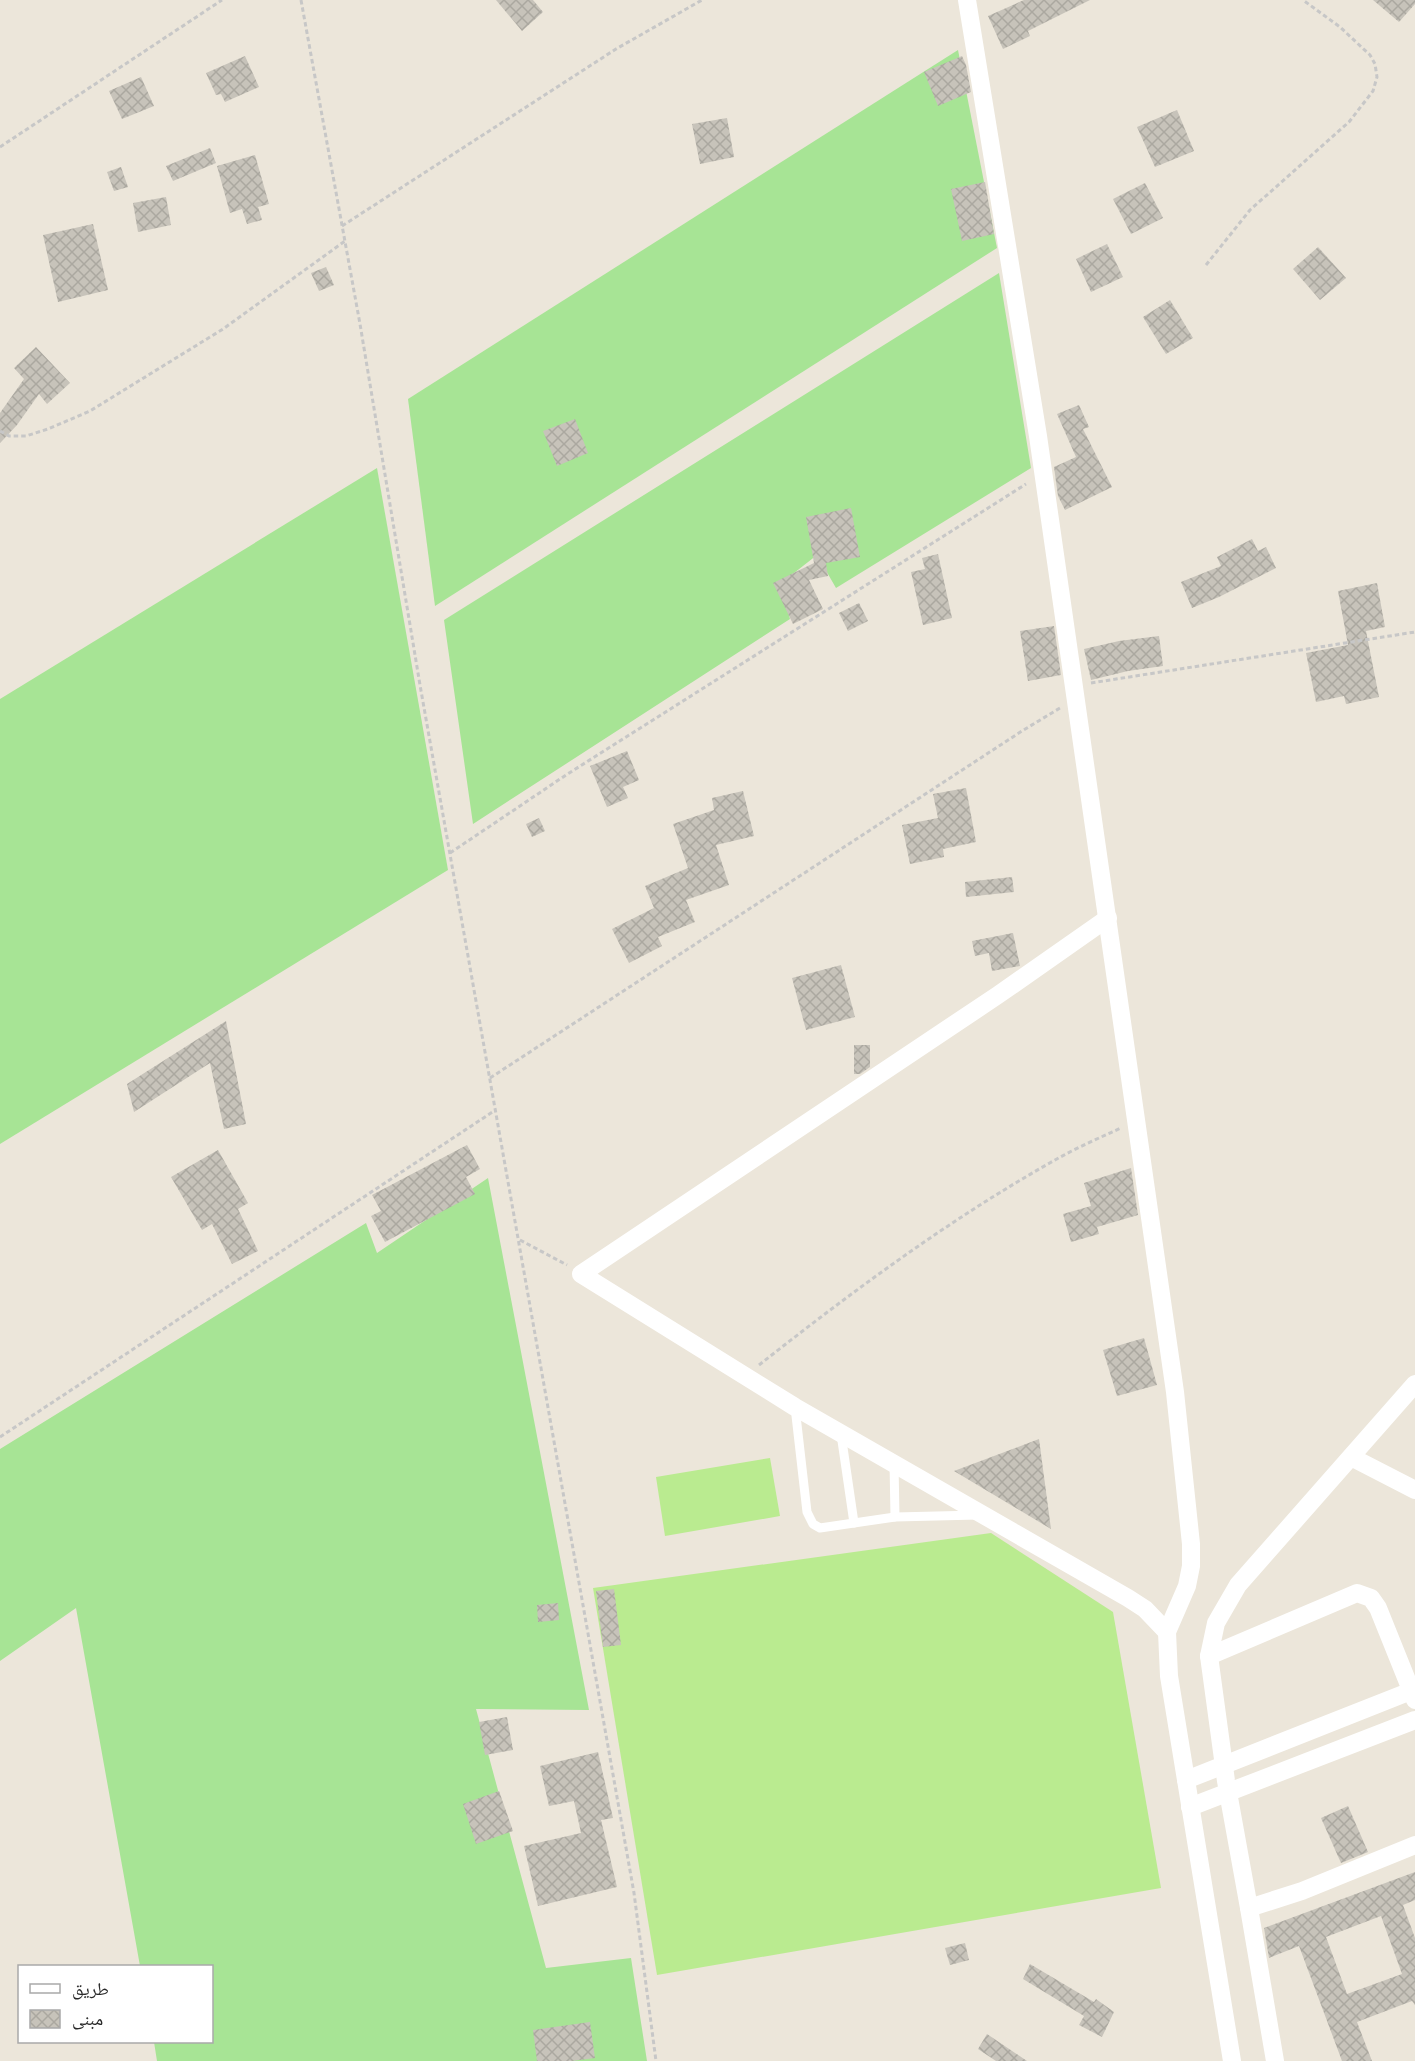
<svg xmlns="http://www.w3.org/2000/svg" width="1415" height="2061" viewBox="0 0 1415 2061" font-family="Jost,'Noto Naskh Arabic',sans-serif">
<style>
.grass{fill:#a7e495}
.pitch{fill:#baeb90}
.building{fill:url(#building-cross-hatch);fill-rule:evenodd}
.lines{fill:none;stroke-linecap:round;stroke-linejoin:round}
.path{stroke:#c7c7c7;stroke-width:3;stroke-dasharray:4.5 3;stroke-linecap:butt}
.service{stroke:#fff;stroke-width:9}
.minor{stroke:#fff;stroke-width:18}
</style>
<defs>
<pattern id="building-cross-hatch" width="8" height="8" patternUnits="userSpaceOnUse" patternTransform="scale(1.5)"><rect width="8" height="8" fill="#c7c3ba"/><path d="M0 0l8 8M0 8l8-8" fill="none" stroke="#aba8a0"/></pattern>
</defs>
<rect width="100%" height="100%" fill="#ece6da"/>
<g class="grass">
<polygon points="958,50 997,248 435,606 408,399"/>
<polygon points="999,273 1031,468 836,588 817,555 780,584 790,619 473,824 444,620"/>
<polygon points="377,468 448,870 0,1144 0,699"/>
<polygon points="488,1178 589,1710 476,1709 546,1968 631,1958 647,2061 157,2061 154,2042 212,2042 212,1966 140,1966 76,1608 0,1661 0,1449 366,1223 377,1253"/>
</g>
<g class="pitch">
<polygon points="770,1458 780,1516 665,1536 656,1477"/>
<polygon points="991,1533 1113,1612 1161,1888 657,1975 593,1588"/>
</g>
<g class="building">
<polygon points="496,0 533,0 543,12 522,31"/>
<polygon points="1024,0 1090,0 1028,31 1030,36 1003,49 988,16"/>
<polygon points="1373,0 1415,0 1415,4 1399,22"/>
<polygon points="245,56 259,87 225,102 221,94 216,95 206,73"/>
<polygon points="962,56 966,65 971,92 938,106 924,72"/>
<polygon points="141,77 154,106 122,119 109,91"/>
<polygon points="1177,110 1194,151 1155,167 1137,127"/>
<polygon points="727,118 734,157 700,164 692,124"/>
<polygon points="210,148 216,163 173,181 166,166"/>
<polygon points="255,155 269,204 258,207 262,220 247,224 242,209 230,213 217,166"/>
<polygon points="121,167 128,187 114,191 107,172"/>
<polygon points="985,182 994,234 962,241 951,189"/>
<polygon points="1145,183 1163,218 1131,234 1113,199"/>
<polygon points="166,197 171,225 138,232 133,203"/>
<polygon points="93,224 108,290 58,302 43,235"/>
<polygon points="1107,244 1123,277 1091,292 1076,259"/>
<polygon points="1318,247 1346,278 1320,300 1293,269"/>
<polygon points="326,267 334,285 319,291 311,273"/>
<polygon points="1170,300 1193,338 1166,354 1143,317"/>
<polygon points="36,347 70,383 47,404 39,394 17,425 0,443 0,413 24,379 14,368"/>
<polygon points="1079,405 1089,427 1083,429 1112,487 1065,510 1058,496 1054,467 1076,457 1057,414"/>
<polygon points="575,419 588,453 557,466 543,431"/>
<polygon points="851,508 860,557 826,563 828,576 809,580 823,609 793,624 773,583 814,563 806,517"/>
<polygon points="1252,539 1258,551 1266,547 1276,568 1219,597 1192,608 1181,582 1221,566 1217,557"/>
<polygon points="938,554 952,618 923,625 911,572 925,569 922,558"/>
<polygon points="1377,583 1385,627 1366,631 1379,697 1346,704 1344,696 1316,702 1306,653 1348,645 1338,591"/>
<polygon points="859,603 868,621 848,631 839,613"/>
<polygon points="1054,626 1061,675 1028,681 1020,631"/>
<polygon points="1159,636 1163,666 1128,671 1091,680 1084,649 1119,641"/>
<polygon points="627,751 639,780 623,787 628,798 607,807 590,766"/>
<polygon points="966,788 976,842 943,849 944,857 910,864 902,825 938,818 933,794"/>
<polygon points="743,791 754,836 716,845 729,885 686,900 695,922 658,937 662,946 629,963 612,929 654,908 645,886 688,868 673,824 714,810 712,798"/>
<polygon points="539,818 545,831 532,837 526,824"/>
<polygon points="1012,877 1014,892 966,897 965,882"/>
<polygon points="1013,933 1020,966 992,971 989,953 975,956 972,941"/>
<polygon points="841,965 855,1017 806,1030 792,978"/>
<polygon points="226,1021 246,1124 224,1129 210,1063 134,1112 127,1084"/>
<polygon points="854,1045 870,1045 870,1067 860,1074 854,1074"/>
<polygon points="467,1145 480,1169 466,1177 475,1194 385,1242 371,1216 381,1211 372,1195"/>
<polygon points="218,1150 248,1203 238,1209 258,1251 232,1264 212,1224 202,1230 171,1177"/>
<polygon points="1131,1168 1138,1215 1097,1227 1099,1234 1071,1242 1063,1214 1091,1206 1084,1183"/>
<polygon points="1144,1338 1157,1385 1117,1396 1103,1350"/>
<polygon points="1039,1439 1051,1529 954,1471"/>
<polygon points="614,1589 621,1645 603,1647 596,1591"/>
<polygon points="558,1603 559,1620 538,1622 537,1605"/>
<polygon points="507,1717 513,1750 485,1755 479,1722"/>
<polygon points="598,1752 613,1818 601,1820 617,1887 538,1906 524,1846 581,1833 574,1801 549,1806 540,1766"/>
<polygon points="499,1791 513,1831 476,1844 463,1804"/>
<polygon points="1348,1806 1368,1852 1341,1863 1321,1818"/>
<path d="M1415,1872v28l-12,5 12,33v67l-3,-4 -55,21 15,39h-30l-43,-115 -30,12 -5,-30zM1381,1916l21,58 -55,20 -21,-57z"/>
<polygon points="965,1943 969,1960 950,1965 945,1948"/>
<polygon points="1030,1964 1094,2002 1096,1999 1114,2012 1102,2037 1079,2025 1084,2016 1023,1979"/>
<polygon points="590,2022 595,2058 572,2061 537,2061 533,2030"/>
<polygon points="987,2034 1027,2061 996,2061 978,2049"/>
</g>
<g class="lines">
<g class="path">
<polyline points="301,0 360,324 420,685 634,1893 656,2061"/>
<polyline points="0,147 222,0"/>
<polyline points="342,226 616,49 702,0"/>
<polyline points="1206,265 1250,210 1349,122 1373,91 1377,77 1375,64 1370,55 1340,27 1303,0"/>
<polyline points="0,431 9,436 26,436 48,429 90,411 223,329 345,241"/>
<polyline points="1091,683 1415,632"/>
<polyline points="450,853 566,775 1026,484"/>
<polyline points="490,1078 1022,731 1060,708"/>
<polyline points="520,1240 567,1265"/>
<path d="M759,1365c94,-74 191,-146 296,-205 21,-12 44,-22 66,-32"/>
<polyline points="0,1437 494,1111"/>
</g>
<g class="service">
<polyline points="795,1407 807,1512 813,1524 820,1528 895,1517 978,1515"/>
<polyline points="841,1434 854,1523"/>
<polyline points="894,1463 895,1517"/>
</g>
<g class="minor">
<polyline points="967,0 1038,436 1175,1392 1191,1544 1191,1566 1187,1586 1167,1632 1169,1676 1232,2061"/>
<polyline points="1108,918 998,995 581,1274 795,1407 1128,1598 1145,1609 1167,1632"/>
<polyline points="1415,1384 1238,1585 1216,1623 1209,1656 1226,1781 1249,1908 1302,1891 1415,1845"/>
<polyline points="1351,1457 1415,1490"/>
<polyline points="1209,1656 1357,1593 1371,1598 1378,1608 1415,1700"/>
<polyline points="1186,1780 1411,1691"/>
<polyline points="1190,1807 1415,1720"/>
<polyline points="1249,1908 1275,2061"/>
</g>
</g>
<rect x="18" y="1965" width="195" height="78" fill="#ffffff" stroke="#a9a9a9" stroke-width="1.5"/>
<rect x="30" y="1984" width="30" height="9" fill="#ffffff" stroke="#a9a9a9" stroke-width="1.5"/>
<text x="72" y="1995" font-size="18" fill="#292929">طريق</text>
<rect x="30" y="2010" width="30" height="18" fill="url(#building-cross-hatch)" stroke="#a9a9a9" stroke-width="1.5"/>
<text x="72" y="2025" font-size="18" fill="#292929">مبنى</text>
</svg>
